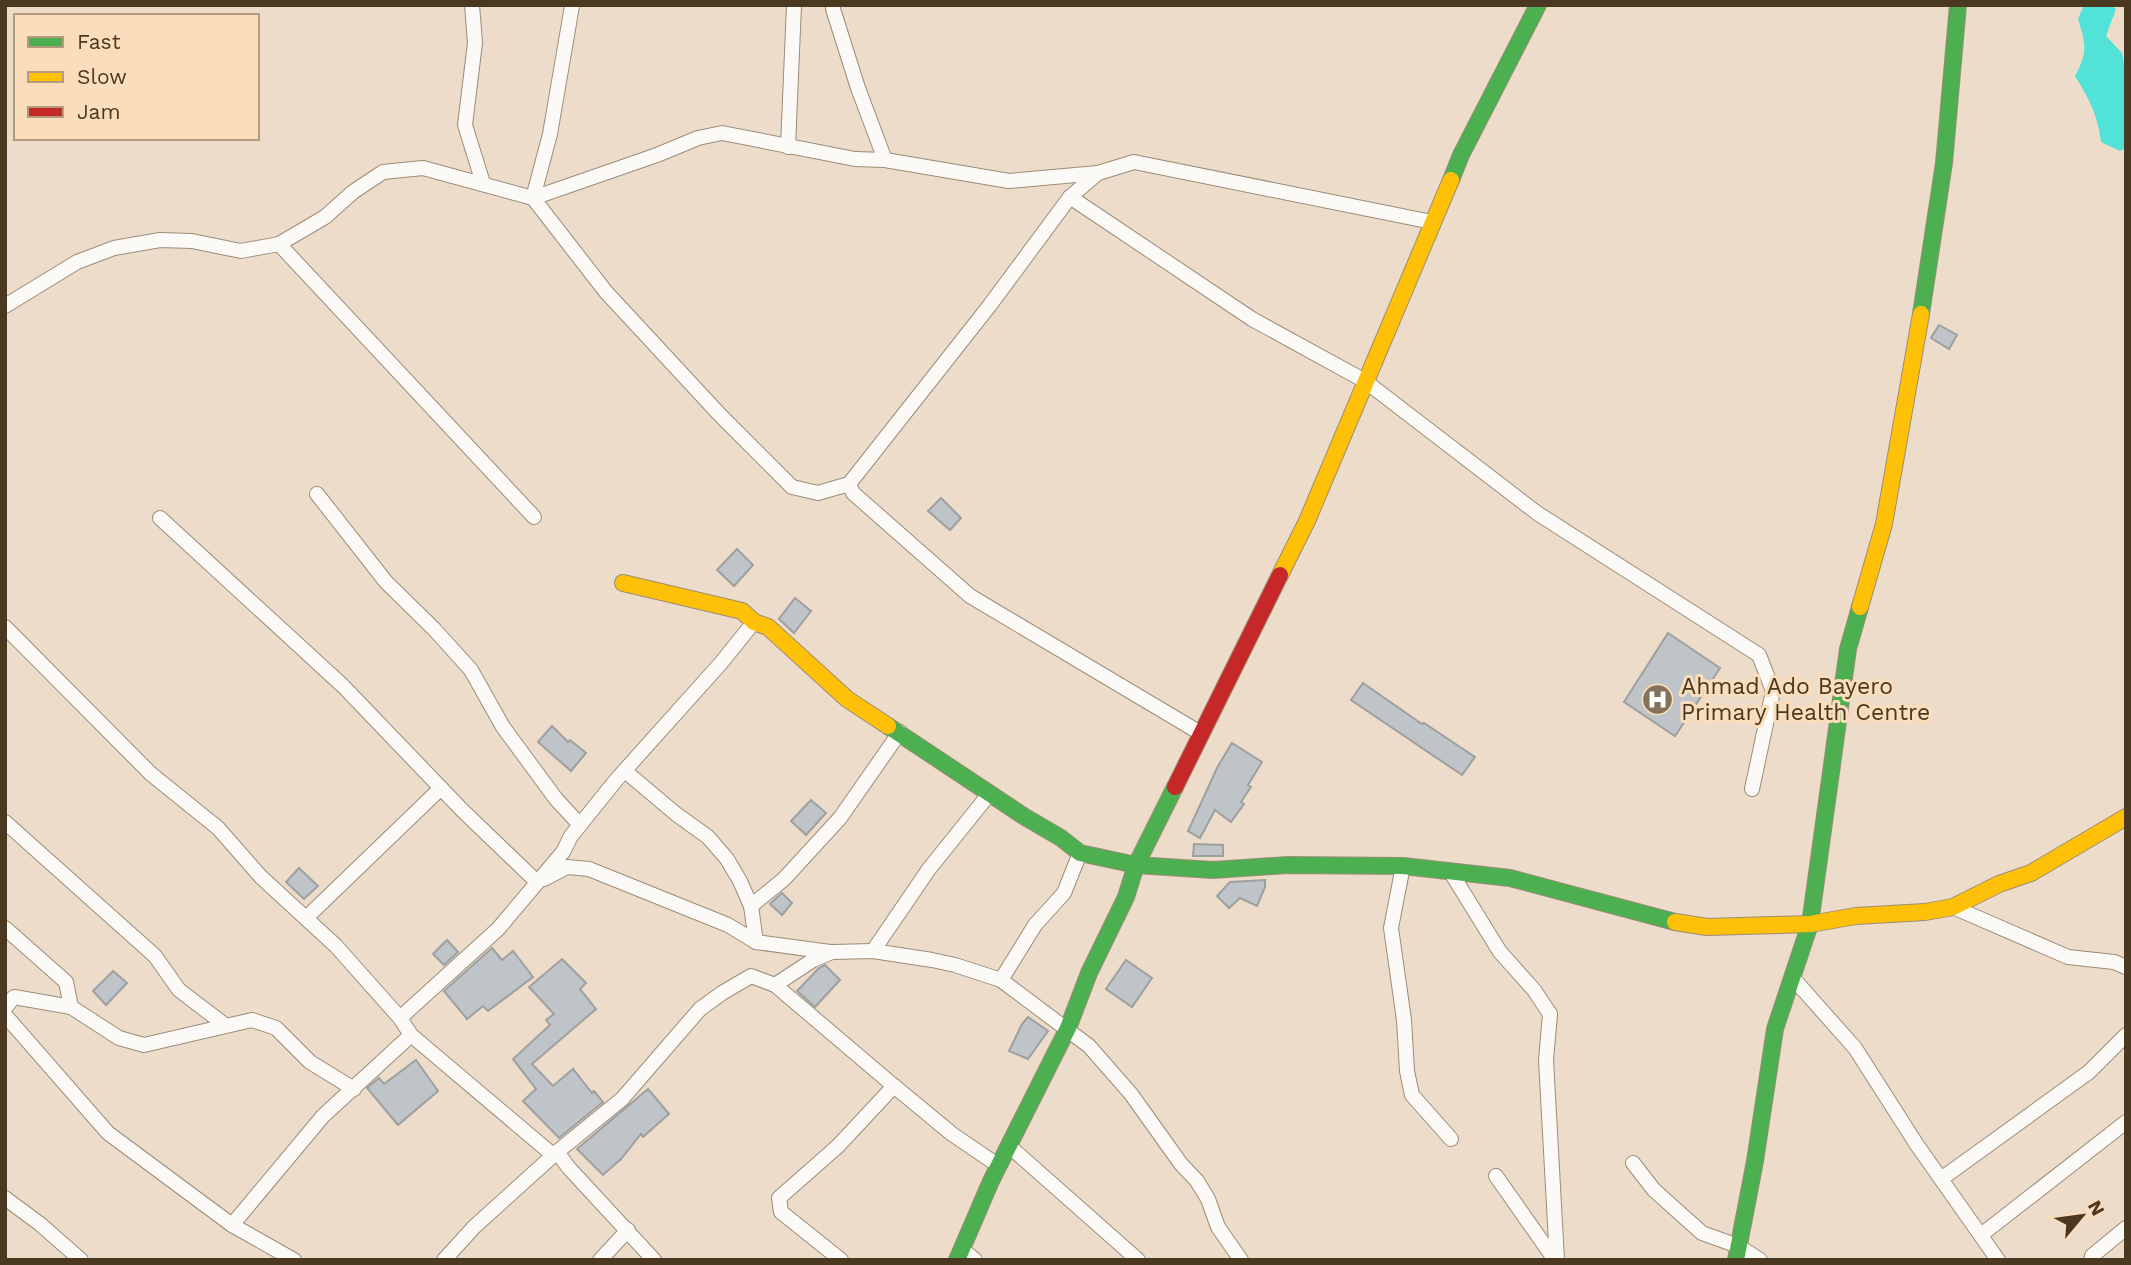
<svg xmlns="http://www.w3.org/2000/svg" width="2131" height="1265" viewBox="0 0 2131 1265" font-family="'Work Sans',sans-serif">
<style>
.water{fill:#51e2d8}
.building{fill:#bfc4c8;stroke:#9ea0a0;stroke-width:2}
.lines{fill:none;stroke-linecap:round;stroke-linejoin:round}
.street-casing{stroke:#9c8c78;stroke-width:16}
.fast-casing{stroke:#9c8c78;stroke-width:18}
.slow-casing{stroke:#9c8c78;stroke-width:18}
.jam-casing{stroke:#9c8c78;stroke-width:18}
.street{stroke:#fcfaf7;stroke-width:14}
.fast{stroke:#4caf50;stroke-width:16}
.slow{stroke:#ffc107;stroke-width:16}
.jam{stroke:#c62828;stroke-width:16}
.labels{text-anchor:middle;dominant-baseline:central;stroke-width:6;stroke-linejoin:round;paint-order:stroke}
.poi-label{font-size:23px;fill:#4b3820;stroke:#faddbb;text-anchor:start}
</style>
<rect width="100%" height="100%" fill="#ecdcc9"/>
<path class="water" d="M2084,5h26l6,4 -10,27 16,17 4,21v74l-6,3 -19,-9c-3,-26 -12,-44 -26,-66 13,-23 11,-32 3,-57z"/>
<g class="building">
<polygon points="1939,325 1957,335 1949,349 1931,338"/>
<polygon points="941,498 961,518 950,530 928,511"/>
<polygon points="737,549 753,565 734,586 717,570"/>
<polygon points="795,598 811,611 794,633 779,619"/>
<polygon points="1668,633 1720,668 1675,736 1624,702"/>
<polygon points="1363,683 1422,724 1424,723 1475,757 1462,775 1351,700"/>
<polygon points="552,726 568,742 570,740 586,753 571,771 538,742"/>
<polygon points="1232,743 1262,762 1248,785 1251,787 1241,802 1244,804 1231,822 1215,810 1200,838 1188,831 1218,766"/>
<polygon points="811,800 826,813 806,835 791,821"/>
<polygon points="1194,844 1223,845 1223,856 1193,856"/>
<polygon points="299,868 318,886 304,899 286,882"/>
<polygon points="1265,880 1265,887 1257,906 1240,898 1229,908 1217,896 1230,882"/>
<polygon points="782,893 792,903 782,915 770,904"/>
<polygon points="447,940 458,952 444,965 433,954"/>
<polygon points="492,948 502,960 513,951 533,977 488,1011 483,1006 467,1019 444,991"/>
<polygon points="562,959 586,983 580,989 596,1009 532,1064 553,1086 573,1069 592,1093 594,1091 603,1102 559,1138 523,1101 536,1089 513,1059 550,1025 546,1020 554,1014 529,987"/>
<polygon points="1126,960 1152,978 1132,1007 1106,989"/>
<polygon points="825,965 840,980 815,1007 797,991 819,968"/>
<polygon points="113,971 127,983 106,1005 93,991"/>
<polygon points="1028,1017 1048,1031 1028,1059 1009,1051 1022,1024"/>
<polygon points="416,1060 438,1091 398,1125 367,1088 379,1078 384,1084"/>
<polygon points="648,1089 669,1114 643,1137 641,1134 621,1159 603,1175 577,1149"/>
</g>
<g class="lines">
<defs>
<g id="street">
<polyline points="472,5 475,43 465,125 483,183"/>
<polyline points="572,6 550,134 533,198 606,292 720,415 792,487 818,493 849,484"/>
<polyline points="833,9 858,88 885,160"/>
<polyline points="788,147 794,5"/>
<polyline points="1070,197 1252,319 1365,381 1537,513 1759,655 1773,691 1752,789"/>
<polyline points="279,244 534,517"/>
<polyline points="5,306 77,262 114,248 160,240 192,241 241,251 279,244 325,217 353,192 383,172 423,168 533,198 657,155 698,138 722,133 855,159 885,160 1009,181 1098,173"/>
<polyline points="317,494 386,582 434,629 471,670 503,727 556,799 580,825"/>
<polyline points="160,518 343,686 462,810 537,882"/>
<polyline points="5,627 151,774 218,828 261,877 336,946 400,1018"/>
<polyline points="1202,734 970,596 853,493 849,484 990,305 1070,197 1098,173 1134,162 1432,222"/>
<polyline points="625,771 676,814 708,837 727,859 740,881 751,906 756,942"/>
<polyline points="5,822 155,956 179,990 225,1025"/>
<polyline points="1403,866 1391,928 1404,1020 1407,1071 1412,1095 1451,1139"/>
<polyline points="1450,871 1500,952 1534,990 1550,1014 1546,1060 1557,1260"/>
<polyline points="544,879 567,867 589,869 728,925 756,942 830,952"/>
<polyline points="751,906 784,879 840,818 900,732"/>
<polyline points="1953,907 2068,957 2114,962 2126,967"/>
<polyline points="306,918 441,788"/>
<polyline points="5,928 66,982 71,1007"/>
<polyline points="873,951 929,869 990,793"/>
<polyline points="1792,977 1855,1048 1917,1145 1998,1260"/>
<polyline points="1001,980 1035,925 1064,893 1080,853"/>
<polyline points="775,985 894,1086"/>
<polyline points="5,1008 14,997 71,1007 119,1038 144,1045 252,1020 276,1028 310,1062 354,1089"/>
<polyline points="5,1015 108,1133 232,1225"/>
<polyline points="1009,1146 1138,1260"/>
<polyline points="557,1152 569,1168 654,1260"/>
<polyline points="553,1155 411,1035 400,1018 498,929 563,852 571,836 617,779 721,663 754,622"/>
<polyline points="1633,1163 1654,1190 1702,1233 1738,1246 1760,1260"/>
<polyline points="1496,1176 1555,1260"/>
<polyline points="1941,1179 2089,1072 2126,1035"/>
<polyline points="5,1198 40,1224 81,1260"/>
<polyline points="1981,1235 2126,1122"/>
<polyline points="963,1250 975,1260"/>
<polyline points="294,1260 232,1225 323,1116 411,1035"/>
<polyline points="444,1260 474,1227 557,1152 622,1099 700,1009 722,993 751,976 775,985 813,960 832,952 873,951 932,960 955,965 1001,980 1089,1046 1131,1094 1181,1164 1197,1181 1208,1199 1218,1227 1241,1260"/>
<polyline points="600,1260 628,1230"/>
<polyline points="841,1260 781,1212 779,1198 838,1146 894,1086 952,1134 999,1166"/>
<polyline points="2091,1260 2092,1256 2126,1228"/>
</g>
<g id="fast">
<polyline points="1451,180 1461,155 1538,5"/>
<polyline points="1921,314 1944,163 1958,5"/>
<polyline points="888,726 1025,817 1061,838 1080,853 1136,865 1213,870 1288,865 1403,866 1510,878 1675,922"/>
<polyline points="957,1260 991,1181 1068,1028 1089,973 1126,897 1136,865 1175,787"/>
<polyline points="1736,1260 1755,1161 1775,1029 1810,924 1848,649 1860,607"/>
</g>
<g id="slow">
<polyline points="1280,575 1307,521 1451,180"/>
<polyline points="623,583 742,611 754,622 768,627 847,699 888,726"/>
<polyline points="1860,607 1884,524 1921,314"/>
<polyline points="1675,922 1707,927 1810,924 1856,916 1925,912 1953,907 1999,884 2031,873 2126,817"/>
</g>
<polyline id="jam" points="1175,787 1280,575"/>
</defs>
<use href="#street" class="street-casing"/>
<use href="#fast" class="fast-casing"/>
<use href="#slow" class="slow-casing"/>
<use href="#jam" class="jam-casing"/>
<use href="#street" class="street"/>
<use href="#fast" class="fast"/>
<use href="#slow" class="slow"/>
<use href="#jam" class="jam"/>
</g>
<defs>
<symbol id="hospital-disc" viewBox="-11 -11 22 22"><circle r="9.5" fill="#83715b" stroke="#faddbb"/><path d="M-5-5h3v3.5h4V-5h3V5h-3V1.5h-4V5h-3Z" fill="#fff"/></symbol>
</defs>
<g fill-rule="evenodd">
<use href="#hospital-disc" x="1640" y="682" width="35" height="35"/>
</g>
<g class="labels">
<g class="poi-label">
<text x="1681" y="686">Ahmad Ado Bayero<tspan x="1681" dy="26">Primary Health Centre</tspan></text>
</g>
</g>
<rect width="2131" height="1265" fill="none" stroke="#4b3820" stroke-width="14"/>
<rect x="14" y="14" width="245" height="126" fill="#faddbb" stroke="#b49b7d" stroke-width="2"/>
<rect x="28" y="37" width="35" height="10" fill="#4caf50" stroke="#b49b7d" stroke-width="2"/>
<text x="77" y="49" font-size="21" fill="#4b3820">Fast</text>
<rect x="28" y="72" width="35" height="10" fill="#ffc107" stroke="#b49b7d" stroke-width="2"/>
<text x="77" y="84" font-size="21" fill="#4b3820">Slow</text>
<rect x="28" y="107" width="35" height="10" fill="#c62828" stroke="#b49b7d" stroke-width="2"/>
<text x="77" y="119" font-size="21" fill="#4b3820">Jam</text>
<g transform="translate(2082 1216) rotate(61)" stroke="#faddbb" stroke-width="5" paint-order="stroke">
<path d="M0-5L12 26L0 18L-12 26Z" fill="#4b3820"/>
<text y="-10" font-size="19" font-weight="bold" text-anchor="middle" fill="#4b3820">N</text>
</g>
</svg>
